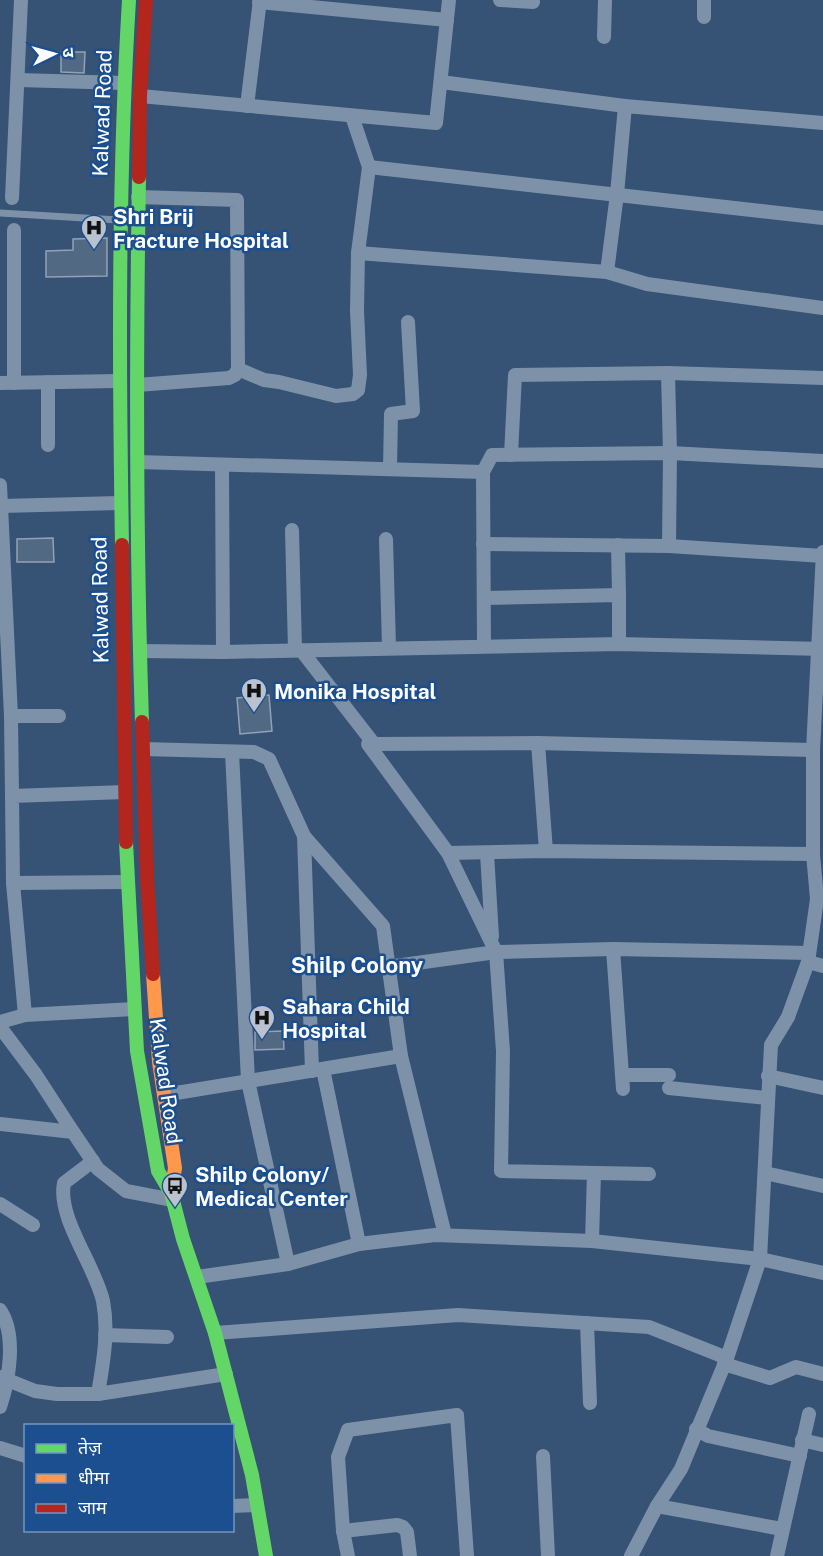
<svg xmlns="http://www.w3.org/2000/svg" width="823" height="1556" viewBox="0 0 823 1556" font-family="'Public Sans','Noto Sans Devanagari',sans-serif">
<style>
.building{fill:#526984;stroke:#92a2b6;stroke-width:1.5}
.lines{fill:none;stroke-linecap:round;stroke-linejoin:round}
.lane{stroke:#7d92a8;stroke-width:7}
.street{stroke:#7d92a8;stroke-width:14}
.fast{stroke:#63d668;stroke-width:14}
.slow{stroke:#ff974d;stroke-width:14}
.jam{stroke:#b3261e;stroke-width:14}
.labels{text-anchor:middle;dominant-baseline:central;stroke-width:5;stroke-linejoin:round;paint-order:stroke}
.street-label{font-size:21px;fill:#fff;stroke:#1b4f8f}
.poi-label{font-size:21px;font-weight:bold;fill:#fff;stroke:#1b4f8f;text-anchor:start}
.neighbourhood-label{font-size:22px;font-weight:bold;fill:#fff;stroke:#1b4f8f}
</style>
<rect width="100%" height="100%" fill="#365274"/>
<g class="building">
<polygon points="61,52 85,52 84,73 61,72"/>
<polygon points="107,238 107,276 46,277 46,251 73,250 73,239"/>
<polygon points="53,538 54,562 17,562 17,539"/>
<polygon points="269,695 272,731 240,734 237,698"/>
<polygon points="283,1031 284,1049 255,1050 255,1032"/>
</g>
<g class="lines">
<polyline class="lane" points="0,213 118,220"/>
<g class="street">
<polyline points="500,0 533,2"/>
<polyline points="259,2 447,20"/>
<polyline points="704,17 704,0"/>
<polyline points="604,37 605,0"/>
<polyline points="18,80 124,83"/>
<polyline points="441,82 625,106 823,123"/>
<polyline points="140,96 436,123 449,0"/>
<polyline points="247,106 260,0"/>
<polyline points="369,167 823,218"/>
<polyline points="12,198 21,0"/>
<polyline points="14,230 14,383"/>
<polyline points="358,253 607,272 647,284 823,308"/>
<polyline points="607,272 617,194 625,106"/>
<polyline points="238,369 264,380 279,382 336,396 353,394 358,390 360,375 357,311 358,253 369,167 352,116"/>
<polyline points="668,373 670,453 669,546"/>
<polyline points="0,383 119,381"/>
<polyline points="137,385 229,378 235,375 238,369 237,200 138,197"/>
<polyline points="48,445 48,382"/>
<polyline points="511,455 515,375 668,373 823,378"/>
<polyline points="138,462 483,472"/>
<polyline points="222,466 223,652"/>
<polyline points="390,469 391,414 413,411 408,322"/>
<polyline points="0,485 11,716 12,796"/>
<polyline points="1,506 120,503"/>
<polyline points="292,530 295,650"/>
<polyline points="386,539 389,647"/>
<polyline points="483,544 669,546 823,556"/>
<polyline points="618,545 619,595"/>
<polyline points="484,598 619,595 619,644"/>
<polyline points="484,646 483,472 492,455 670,453 823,461"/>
<polyline points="301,650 374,744 368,744 448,853 496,952 503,1051 501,1171 649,1174"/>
<polyline points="140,651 223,652 619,644 823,649"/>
<polyline points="11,716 59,716"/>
<polyline points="538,743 546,851"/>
<polyline points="374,744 538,743 813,750"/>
<polyline points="143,749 254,752 269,759 304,836 383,926 401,1056 445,1235"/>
<polyline points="232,752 248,1081 288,1264"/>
<polyline points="304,836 312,1071"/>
<polyline points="448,853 546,851 813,854"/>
<polyline points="487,853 492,937"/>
<polyline points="13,883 127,882"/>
<polyline points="613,949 623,1089"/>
<polyline points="808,962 823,966"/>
<polyline points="388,967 496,952 613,949 809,953"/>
<polyline points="25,1015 134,1009"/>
<polyline points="0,1022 25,1015 13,883 12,796 125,792"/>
<polyline points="0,1027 36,1075 73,1132"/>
<polyline points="323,1069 359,1244"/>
<polyline points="622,1075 669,1075"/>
<polyline points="768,1076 823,1088"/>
<polyline points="669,1088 767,1098"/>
<polyline points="164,1095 401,1056"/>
<polyline points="0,1124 73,1132 98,1169 126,1191 173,1200"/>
<path d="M93,1161l-29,22c-7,35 31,82 39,118 6,31 0,62 -5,93"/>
<polyline points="765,1173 823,1186"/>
<polyline points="0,1204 33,1225"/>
<polyline points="592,1241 594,1173"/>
<polyline points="197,1277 288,1264 359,1244 435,1235 592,1241 760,1259 823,1273"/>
<path d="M0,1310c17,25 9,70 0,97"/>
<polyline points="587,1323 590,1403"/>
<polyline points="215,1333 458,1315 649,1327 727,1358"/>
<polyline points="105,1335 167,1337"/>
<polyline points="724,1364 770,1378 796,1367 823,1374"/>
<polyline points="0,1377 35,1391 57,1394 98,1394 226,1374"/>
<polyline points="696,1429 708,1436 800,1456"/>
<polyline points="802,1440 823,1445"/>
<polyline points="0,1448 26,1456"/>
<polyline points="543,1456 548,1556"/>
<polyline points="232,1506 257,1505"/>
<polyline points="657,1506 782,1529"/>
<polyline points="343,1531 397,1525 403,1527 407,1532 410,1556"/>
<polyline points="348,1556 343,1531 338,1457 348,1430 457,1415 467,1556"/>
<polyline points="631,1556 657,1506 681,1469 727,1358 760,1259 771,1045 788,1017 808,962 817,899 813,854 813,750 823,552"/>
<polyline points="777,1556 809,1414"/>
</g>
<g class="fast">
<path d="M139,177c-3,182 -3,363 3,545"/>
<path d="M122,545c-3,-182 -4,-363 7,-545"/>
<polyline points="126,842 137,1051 158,1171 171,1193 183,1239 215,1333 252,1475 266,1556"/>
</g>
<polyline class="slow" points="153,974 159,1062 175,1168 171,1193"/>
<g class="jam">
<polyline points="139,177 140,96 146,0"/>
<polyline points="122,545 126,842"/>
<polyline points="142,722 147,877 153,974"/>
</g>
</g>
<defs>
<symbol id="hospital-pin" viewBox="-11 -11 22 30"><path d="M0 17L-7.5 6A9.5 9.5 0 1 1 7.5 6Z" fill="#b9c2ce" stroke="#1b4f8f"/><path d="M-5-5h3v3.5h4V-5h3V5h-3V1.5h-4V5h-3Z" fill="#111"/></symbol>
<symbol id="bus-pin" viewBox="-11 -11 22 30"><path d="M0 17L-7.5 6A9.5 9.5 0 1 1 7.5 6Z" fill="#b9c2ce" stroke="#1b4f8f"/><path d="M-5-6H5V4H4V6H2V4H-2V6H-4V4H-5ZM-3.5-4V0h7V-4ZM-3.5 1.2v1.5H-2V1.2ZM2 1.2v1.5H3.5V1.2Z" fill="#111"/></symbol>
</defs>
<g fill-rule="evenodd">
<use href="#hospital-pin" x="79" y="213" width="30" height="40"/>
<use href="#hospital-pin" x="239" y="676" width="30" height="40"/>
<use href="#hospital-pin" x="247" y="1003" width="30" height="40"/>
<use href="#bus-pin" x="160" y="1171" width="30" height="40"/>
</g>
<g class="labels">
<g class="street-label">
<text transform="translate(102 113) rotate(-88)">Kalwad Road</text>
<text transform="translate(100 600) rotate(-91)">Kalwad Road</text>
<text transform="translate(166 1081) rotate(82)">Kalwad Road</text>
</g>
<g class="poi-label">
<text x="113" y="216">Shri Brij<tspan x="113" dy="24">Fracture Hospital</tspan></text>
<text x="274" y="691">Monika Hospital</text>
<text x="282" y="1006">Sahara Child<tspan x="282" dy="24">Hospital</tspan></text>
<text x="195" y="1174">Shilp Colony/<tspan x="195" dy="24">Medical Center</tspan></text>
</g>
<g class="neighbourhood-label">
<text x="357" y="965">Shilp Colony</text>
</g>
</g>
<rect x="24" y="1424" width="210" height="108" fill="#1b4f8f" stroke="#7695bc" stroke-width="1.5"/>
<rect x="36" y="1444" width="30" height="9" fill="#63d668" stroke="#7695bc" stroke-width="1.5"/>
<text x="78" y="1454" font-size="18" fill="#ffffff">तेज़</text>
<rect x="36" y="1474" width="30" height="9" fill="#ff974d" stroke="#7695bc" stroke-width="1.5"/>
<text x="78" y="1484" font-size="18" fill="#ffffff">धीमा</text>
<rect x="36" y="1504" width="30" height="9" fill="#b3261e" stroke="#7695bc" stroke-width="1.5"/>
<text x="78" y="1514" font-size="18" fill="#ffffff">जाम</text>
<g transform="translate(54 54) rotate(85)" stroke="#1b4f8f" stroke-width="4.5" paint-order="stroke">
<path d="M0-4.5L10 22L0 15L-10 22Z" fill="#ffffff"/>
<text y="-9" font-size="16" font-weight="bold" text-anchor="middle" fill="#ffffff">उ</text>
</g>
</svg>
